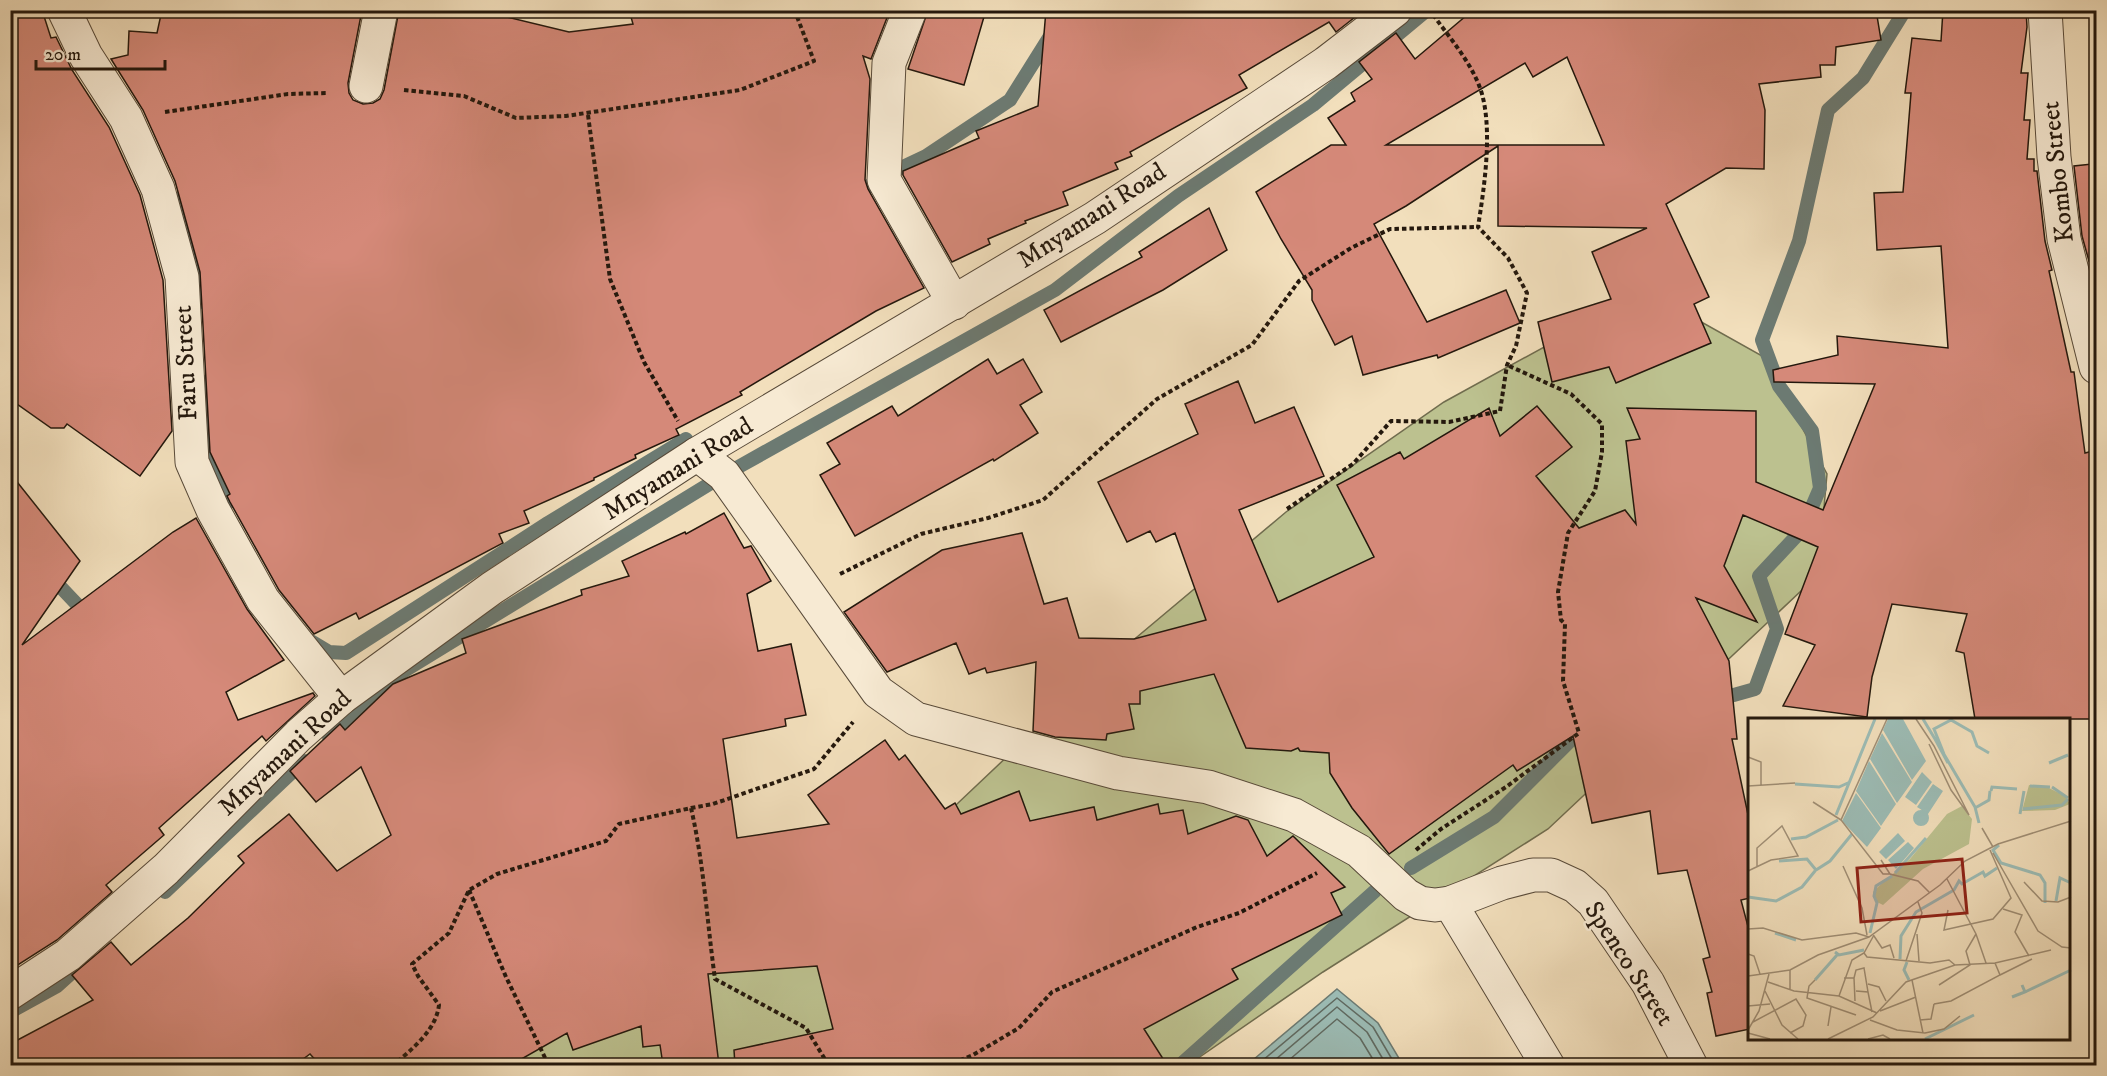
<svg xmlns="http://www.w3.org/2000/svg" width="2107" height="1076" viewBox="0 0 2107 1076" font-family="'IM FELL DW Pica',serif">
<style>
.green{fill:#bcc18f;stroke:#706c4e;stroke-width:1.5}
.water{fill:#9cbcb5;stroke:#6c7a72;stroke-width:1.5}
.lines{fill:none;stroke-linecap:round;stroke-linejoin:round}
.shore{stroke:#606a61;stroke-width:1.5}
.stream{stroke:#6c7a72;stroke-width:14}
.building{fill:#d58979;stroke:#24180d;stroke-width:1.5;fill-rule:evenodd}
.minor-casing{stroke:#584a39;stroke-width:35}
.path{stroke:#24180d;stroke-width:4;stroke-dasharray:4.5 3;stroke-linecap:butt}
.minor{stroke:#f7ead3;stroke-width:33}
.labels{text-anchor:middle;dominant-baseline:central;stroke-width:5;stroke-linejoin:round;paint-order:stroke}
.street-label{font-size:26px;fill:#24180d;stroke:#f7ead3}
.inset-river{fill:none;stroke:#9cbcb5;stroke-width:3}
.inset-road{fill:none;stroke:#a08f76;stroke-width:1.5}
.view{fill:#8f2418;fill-opacity:0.15;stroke:#8f2418;stroke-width:3}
.inset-edge{fill:none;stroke:#24180d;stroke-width:3}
</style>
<rect width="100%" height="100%" fill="#f2dfbc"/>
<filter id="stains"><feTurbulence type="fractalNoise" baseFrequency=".00333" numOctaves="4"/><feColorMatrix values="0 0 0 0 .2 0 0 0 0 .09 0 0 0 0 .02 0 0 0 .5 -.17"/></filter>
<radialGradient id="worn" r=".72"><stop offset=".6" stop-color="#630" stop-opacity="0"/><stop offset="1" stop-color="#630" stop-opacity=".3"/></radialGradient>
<polygon class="green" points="1646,291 1764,357 1827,474 1818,575 1548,829 1323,972 1188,1065 459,1066 563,1017 784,933 957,804 1106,663 1286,512 1444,402"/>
<polygon class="water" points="1337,989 1378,1023 1403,1065 1247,1065"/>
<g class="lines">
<g class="shore">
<polyline points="1256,1066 1337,998 1373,1027 1396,1066"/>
<polyline points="1268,1066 1337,1007 1367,1032 1387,1066"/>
<polyline points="1282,1066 1337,1019 1360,1038 1377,1066"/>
</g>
<g class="stream">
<polyline points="850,193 884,180 890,173 926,156 1010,100 1052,33"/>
<polyline points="176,199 190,234 203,302"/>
<polyline points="208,381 204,450 213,463 227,504"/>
<polyline points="49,580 52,578 88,616"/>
<polyline points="309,640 329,652 346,653 548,523 686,439"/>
<polyline points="1716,700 1755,689 1777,629 1759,576 1802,530 1820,488 1812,431 1779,386 1762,340 1799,241 1828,110 1863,78 1905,10"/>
<polyline points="329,737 386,682 724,475 1055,290 1178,196 1313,105 1427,10"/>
<polyline points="1411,868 1494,817 1573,738 1590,734"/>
<polyline points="165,892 304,761"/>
<polyline points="10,1012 57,986 87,959"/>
<polyline points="1179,1066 1375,891"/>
</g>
</g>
<g class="building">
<polygon points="10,10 42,10 51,38 56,37 72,70 109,127 140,195 163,280 172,431 140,476 67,424 64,428 51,428 10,399"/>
<polygon points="162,10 362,10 348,83 349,93 353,100 363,104 373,103 380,99 384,90 399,10 478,10 569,32 633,24 629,10 890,10 871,59 863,56 870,79 865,180 868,189 924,288 876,311 740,392 742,395 676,429 679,435 635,455 636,458 594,478 594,480 524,511 529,523 499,534 503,543 359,619 356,613 314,634 279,590 230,502 227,496 230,494 210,452 200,272 175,181 143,110 111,59 128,55 129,31 157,33"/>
<polygon points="928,10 986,10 964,85 908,69"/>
<polygon points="1046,10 1364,10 1336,32 1329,22 1239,75 1247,88 1130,152 1132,156 1115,163 1118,169 1063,192 1068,205 1025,221 1026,223 988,239 990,244 952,262 903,175 903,171 979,138 976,131 1038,106"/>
<path d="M1473,10h403l5,30 -45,7 -1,18h-15l1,12 -62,7 6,26 -1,59 -38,-1 -60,36 43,93 -15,7 17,39 -95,40 -7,-16 -57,15 -14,-60 73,-23 -19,-47 55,-24 -149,-2v-80l-92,60 -32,18 53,98 79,-32 14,33 -82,35 -1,-3 -74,20 -11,-39 -17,9 -23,-45v-10l-31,-51 -25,-47 75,-47h15l-18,-27 27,-17 -4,-8 21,-14 -13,-17 37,-29 19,26zM1567,57l37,88h-218l139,-82 8,14z"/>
<polygon points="1943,10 2026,10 2027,27 2021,73 2028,73 2024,120 2030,120 2027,159 2034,159 2034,171 2037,171 2045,241 2052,270 2049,271 2071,372 2074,372 2085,453 2097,450 2097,629 2091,630 2097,669 2097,719 1975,719 1964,653 1956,651 1967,614 1892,604 1872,677 1867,717 1783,706 1815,645 1785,634 1818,547 1743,515 1724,566 1757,622 1696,598 1729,661 1737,739 1732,739 1750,824 1750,898 1741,900 1750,934 1750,1029 1716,1036 1707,993 1712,992 1703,959 1710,957 1687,870 1658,874 1650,811 1592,823 1573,736 1517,771 1513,765 1389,854 1352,808 1330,773 1329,753 1300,751 1298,748 1291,751 1246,748 1214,674 1140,691 1140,704 1129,704 1134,729 1107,734 1106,740 1055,737 1033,731 1036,662 987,673 985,668 969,674 956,643 887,672 844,612 942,550 1022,533 1044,604 1067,598 1079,638 1134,639 1206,620 1175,533 1156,542 1150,531 1127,542 1098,482 1198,434 1185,404 1238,381 1255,423 1294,407 1324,476 1239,510 1278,602 1374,557 1337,485 1400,452 1404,459 1489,408 1500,436 1537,406 1572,447 1536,476 1579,528 1625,510 1636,524 1626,441 1640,439 1627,408 1756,411 1756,482 1823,510 1875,384 1774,382 1773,370 1838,355 1837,336 1948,348 1941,246 1877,250 1874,193 1903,192 1911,93 1905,93 1912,38 1941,41"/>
<polygon points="2092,164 2097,204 2097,259 2089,261 2082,236 2074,166"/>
<polygon points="1209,208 1227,250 1163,290 1061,342 1044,310 1142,257 1139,252"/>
<polygon points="988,359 997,374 1023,359 1042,392 1020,405 1038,433 994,461 993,459 855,536 820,475 840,464 827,443 892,406 898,416"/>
<polygon points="10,473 80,561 22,645 173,532 196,518 247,609 284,660 226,692 238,720 313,693 315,696 266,741 262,736 159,828 164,835 106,885 112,892 57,940 10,970"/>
<polygon points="724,513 744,548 751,546 771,581 747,594 758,651 791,644 806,715 785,719 786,726 723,739 737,838 829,824 808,795 885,740 899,760 905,755 945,809 955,803 961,814 1019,791 1030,821 1094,807 1097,820 1158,804 1160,814 1183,810 1188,834 1236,816 1248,820 1267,856 1293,836 1345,887 1331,893 1342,915 1232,969 1238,979 1144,1029 1167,1065 735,1065 734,1050 833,1029 817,966 708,974 719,1065 663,1065 660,1045 643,1047 641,1026 573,1050 567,1033 511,1065 320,1065 310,1054 295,1065 10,1065 10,1044 93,1000 72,975 111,942 131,965 188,918 244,863 238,856 289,814 337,871 391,835 361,767 316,802 290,771 340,724 345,730 393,684 466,653 462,639 582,595 581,590 629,576 622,561 685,532 686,534"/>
</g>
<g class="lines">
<defs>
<g id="minor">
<polyline points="64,10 86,56 126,118 158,189 182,277 192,462 213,510 263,600 341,698"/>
<polyline points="910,10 889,63 884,180 954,303"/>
<polyline points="2045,10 2054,157 2064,239 2096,367"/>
<polyline points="366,86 381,10"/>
<polyline points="697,454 724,475 878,692 916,719 1118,773 1208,787 1294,815 1359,851 1406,895 1420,903 1435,905 1450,903 1502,883 1533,875 1551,875 1575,886 1593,902 1648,983 1691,1066"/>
<polyline points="1450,903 1548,1066"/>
<polyline points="10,993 68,955 166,869 299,735 341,698 492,588 697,454 1095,218 1326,63 1395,10"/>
</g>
</defs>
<use href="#minor" class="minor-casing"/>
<g class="path">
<polyline points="404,90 464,96 516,118 566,116 740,90 814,61 796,14 804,10"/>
<polyline points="165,112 288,94 327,93"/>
<polyline points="588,115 610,279 644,362 678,421"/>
<path d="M1287,509l66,-45 38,-43 58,1 51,-11 7,-46 9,-19 11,-53 -19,-35 -30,-31c6,-38 14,-91 5,-129 -7,-30 -31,-57 -49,-82"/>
<polyline points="840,574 921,534 988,518 1043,500 1157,399 1252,345 1299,281 1351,248 1390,229 1478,227"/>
<polyline points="691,808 713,804 814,769 853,722"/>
<polyline points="1416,850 1441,829 1506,787 1579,733 1563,681 1565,624 1561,620 1558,592 1568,533 1595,491 1602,452 1602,424 1571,394 1507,365"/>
<polyline points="469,890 506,977 549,1066"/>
<path d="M392,1066c19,-16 44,-35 47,-61l-21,-29 -6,-12 37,-31 20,-43 28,-16 109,-33 13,-17 72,-16c13,56 16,114 24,171l91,49 23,38"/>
<polyline points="946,1066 973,1055 1019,1028 1052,992 1197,927 1239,913 1317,873"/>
</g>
<use href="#minor" class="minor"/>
</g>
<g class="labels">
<g class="street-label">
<text transform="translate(2058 172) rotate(-96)">Kombo Street</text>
<text transform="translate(1092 216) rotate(-33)">Mnyamani Road</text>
<text transform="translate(186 363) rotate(-93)">Faru Street</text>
<text transform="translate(678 469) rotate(-32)">Mnyamani Road</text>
<text transform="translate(285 753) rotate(-43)">Mnyamani Road</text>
<text transform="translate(1629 964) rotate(57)">Spenco Street</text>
</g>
</g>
<g transform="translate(1748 718)">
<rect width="322" height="322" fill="#f2dfbc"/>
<path d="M281,67l18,2 18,9 5,8 -15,6 -33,1zM214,88l10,13 -3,25 -46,25 -40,36 -6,-3 -4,-10 5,-5 32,-28 37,-45z" fill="#bcc18f"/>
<path d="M140,1h15l23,42 -14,19 -29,-50zM134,15l30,49 -15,21 -27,-44zM121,43l27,43 -15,22 -25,-35zM174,54l10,10 -16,23 -11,-8zM185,66l10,7 -15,23 -11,-7zM108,75l25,35 -14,19 -25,-26zM165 100a8 8 0 1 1 16 0a8 8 0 1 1-16 0ZM150,115l7,8 -19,18 -7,-7zM160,124l6,6 -18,21 -8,-9z" fill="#9cbcb5"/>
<path class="inset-river" d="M175,1l12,20M196,36l-10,-25 17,-9 21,12 5,14 12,7M200,45l-13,-24 40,68 4,16M301,45l19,-8M47,66l44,3 11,-5M282,68l20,1M304,69l16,11M243,73l1,-4 25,2M227,90l14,-8 1,-9M275,91l39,-4 6,-6M272,96l4,-23M88,97l39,-96M43,121l15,-2 32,-17M251,127l-6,5 8,13 39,12 5,8v20M31,143l28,-2 9,11 14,-9 22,-27M147,155l31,-35M0,179l28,4 26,-14 13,-16M308,183l4,-23 11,5M27,215l21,7M122,215l7,-30 -3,-7 2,-10 16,-10M87,234l4,3 25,-5M152,241l1,-23 15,-24 38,-22 5,-9 3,3 21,-12 2,4 12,-8M159,244l-3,8 5,10M67,262l22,-25M277,274l46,-22M264,279l13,-5 -3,-7M177,321l49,-24"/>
<path class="inset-road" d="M139,1l-46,101 42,54h7M168,1l18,27 35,69 -18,-25 -22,-46M0,39l13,5v23M0,68l47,-3M65,84l28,18M234,110l11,19M245,135l45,78 24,16 9,1M133,142l9,14 28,7 12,12M95,148l19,42 5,27M0,153l23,-11 27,-4 -16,-30 -25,22v18M199,161l29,55 10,29M276,164l18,19 16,1 13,-5M255,191l19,6 -7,17 14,24M200,192l-4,20 49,-11 18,-21 -21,-48M0,211l15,-1 39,12 54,-7 13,4M169,216l2,27M126,218l8,12 8,-3 4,13M116,235l3,4 63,6 19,-3 6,5M0,236l6,2 6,18M158,243l16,-48 -4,-11M42,252v20M252,257l32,-16M0,258l42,-6 28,-15 51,-18 71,-52 25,-24 33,-17 73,-23M96,260h10l1,23M106,260l2,-8 8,-2 4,24M67,262l-6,6 -2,12 49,17M164,262l11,53M20,264l26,9 45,5 38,17M120,266l11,3 7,14M191,267l31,-20 -4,-14 10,-17M17,273l17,34 16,14M108,273l12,1 4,20M91,278l13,-36 12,-7 10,-18M186,286l17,-3 49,-26 -5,-12M0,288l22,-2M132,293l36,-14M122,302l27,10 28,3 19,-4 16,-13M172,302l11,-1 3,-15M5,304l43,-23 10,16 -3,11 -13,7M80,308l3,-19M0,312l11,-19 10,-37M0,315l22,6M80,321l45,-22 33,-35 49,-17 40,-2 56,-13M120,321l15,-4 7,4"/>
<path class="view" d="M214,141l5,54 -106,9 -4,-54z"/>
<rect width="322" height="322" class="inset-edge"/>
</g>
<rect width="2107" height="1076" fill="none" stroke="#f2dfbc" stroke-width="36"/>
<rect x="12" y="12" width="2083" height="1052" fill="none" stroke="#24180d" stroke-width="3"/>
<rect x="18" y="18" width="2071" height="1040" fill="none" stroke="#24180d" stroke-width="1.5"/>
<path d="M36 60v9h129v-9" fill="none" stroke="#24180d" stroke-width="3"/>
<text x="45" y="60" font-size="18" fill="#24180d" stroke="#f7ead3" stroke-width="4.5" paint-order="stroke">20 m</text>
<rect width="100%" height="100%" filter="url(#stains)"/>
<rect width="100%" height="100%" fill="url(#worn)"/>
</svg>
